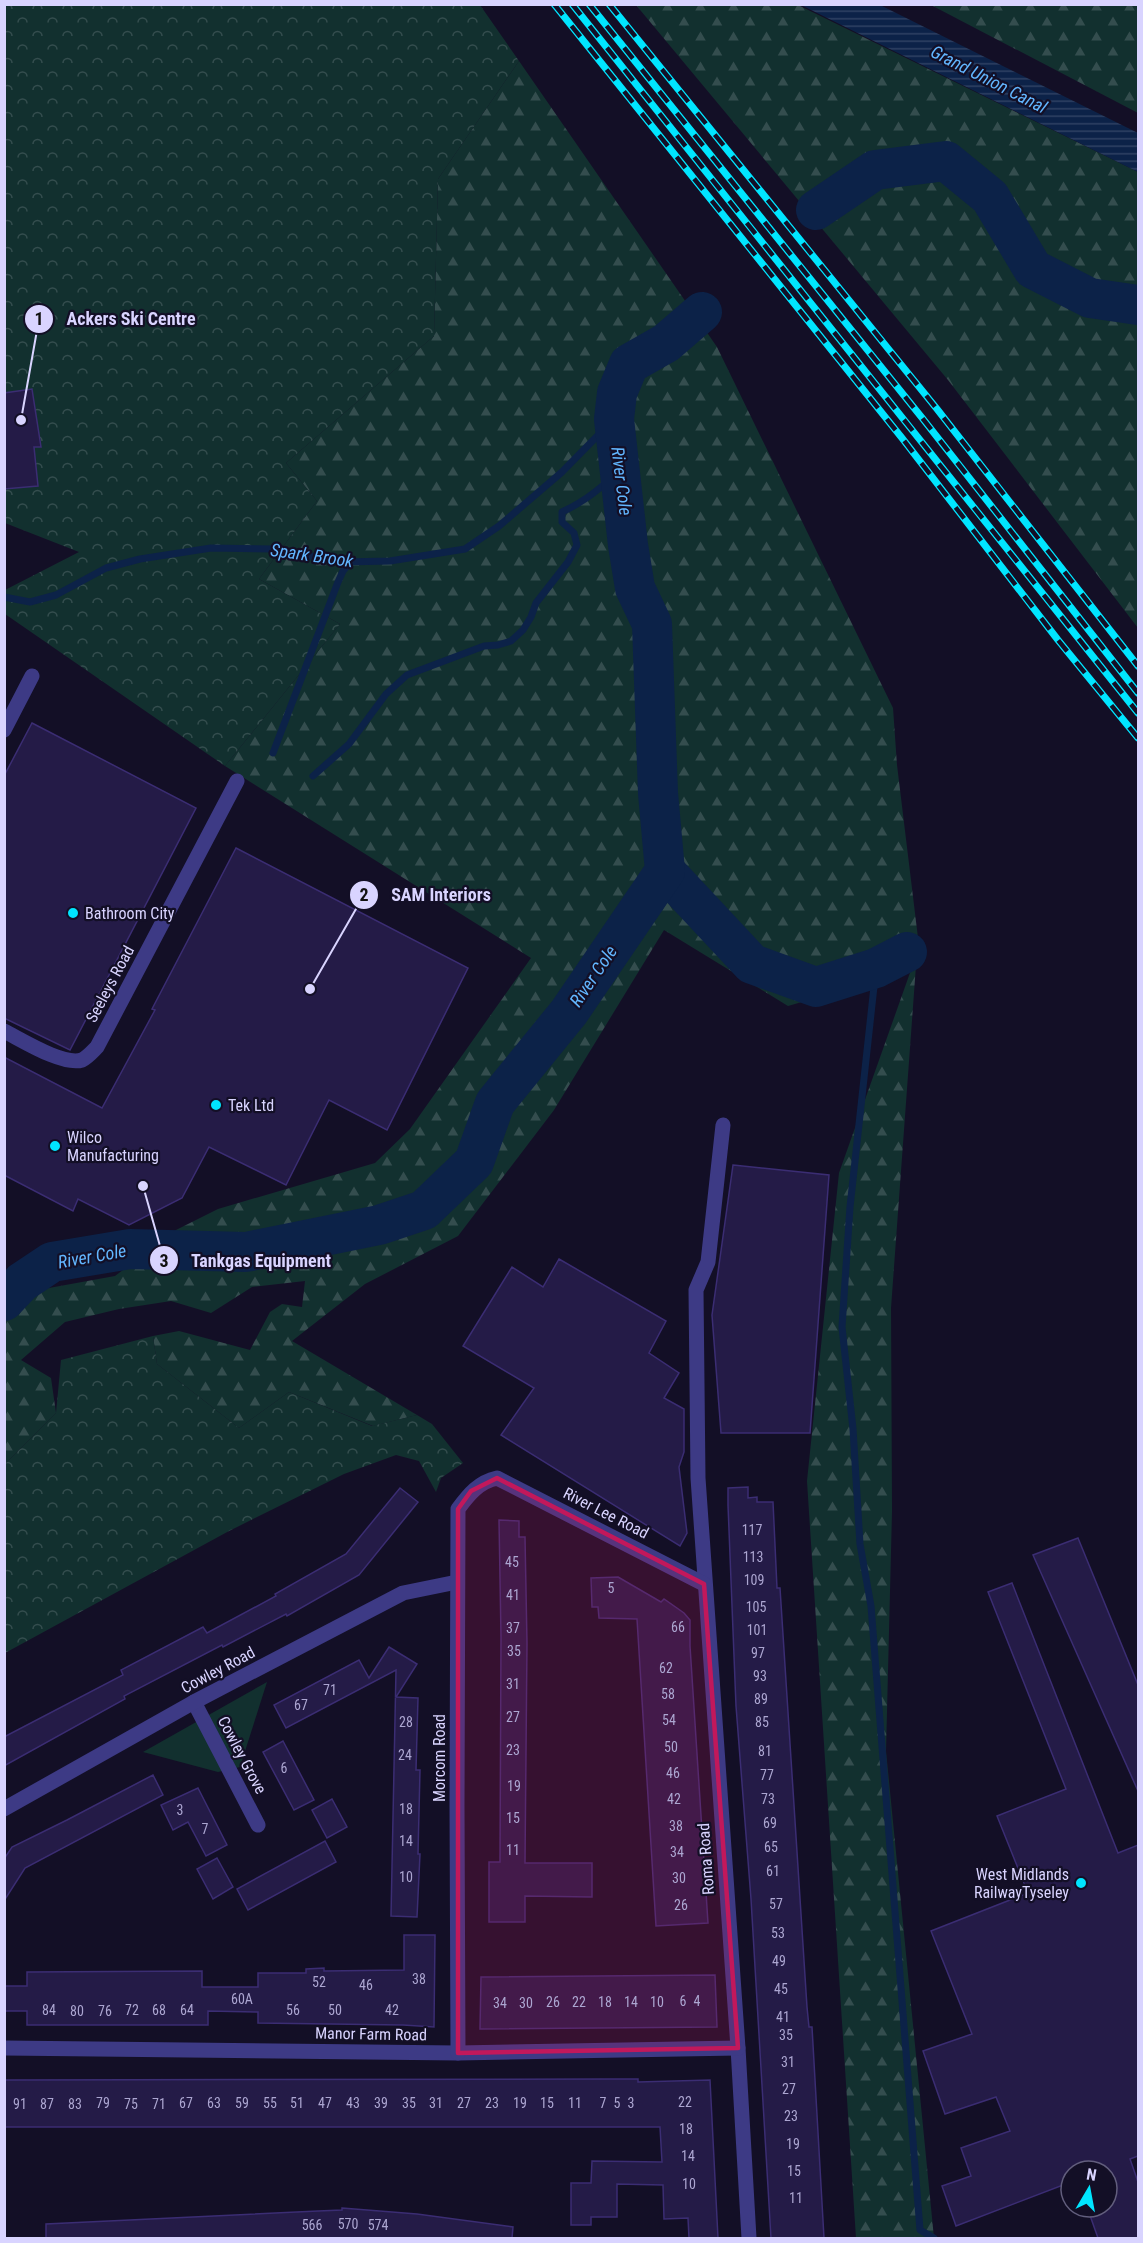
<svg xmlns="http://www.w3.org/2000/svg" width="1143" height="2243" viewBox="0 0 1143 2243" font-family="'Roboto Condensed',sans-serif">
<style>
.green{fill:#12302f}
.forest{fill:url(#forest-firs)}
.park{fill:url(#park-crowns)}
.water{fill:url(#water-rules)}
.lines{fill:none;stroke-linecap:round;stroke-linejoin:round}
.stream{stroke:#0c2248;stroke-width:7}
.river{stroke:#0c2248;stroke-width:40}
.building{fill:#241b47;stroke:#3b2d73;stroke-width:1.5}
.minor{stroke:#3d3a85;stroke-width:15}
.rail-casing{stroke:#00e5ff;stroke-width:7}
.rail{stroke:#130f26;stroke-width:4.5;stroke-dasharray:14;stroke-linecap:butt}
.marked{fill:#c2185b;fill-opacity:0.2;stroke:#c2185b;stroke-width:4.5;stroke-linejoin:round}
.poi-dot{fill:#00e5ff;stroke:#130f26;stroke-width:2}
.labels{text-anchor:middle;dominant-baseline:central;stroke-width:4.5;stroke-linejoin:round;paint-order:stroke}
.number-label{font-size:14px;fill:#aca6d1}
.poi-label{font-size:16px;fill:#d9d4ff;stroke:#130f26;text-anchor:start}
.street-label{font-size:16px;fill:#d9d4ff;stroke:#130f26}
.water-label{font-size:18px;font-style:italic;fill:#62b6ff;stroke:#130f26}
.leader{fill:none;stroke:#d9d4ff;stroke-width:2}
.callout-dot{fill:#d9d4ff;stroke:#130f26;stroke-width:2}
.mark-label{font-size:18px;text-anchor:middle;font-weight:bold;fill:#111}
.callout-label{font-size:18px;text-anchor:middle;font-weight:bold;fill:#d9d4ff;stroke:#130f26;stroke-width:4.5;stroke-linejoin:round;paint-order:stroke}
</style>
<defs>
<pattern id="forest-firs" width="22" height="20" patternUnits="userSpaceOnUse" patternTransform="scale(1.5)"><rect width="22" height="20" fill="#12302f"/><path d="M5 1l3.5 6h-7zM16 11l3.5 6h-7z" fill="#344d4e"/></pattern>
<pattern id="park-crowns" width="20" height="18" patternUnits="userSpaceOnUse" patternTransform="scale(1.5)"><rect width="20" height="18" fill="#12302f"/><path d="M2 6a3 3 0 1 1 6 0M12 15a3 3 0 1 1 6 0" fill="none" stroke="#344d4e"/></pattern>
<pattern id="water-rules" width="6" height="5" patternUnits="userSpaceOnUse" patternTransform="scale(1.5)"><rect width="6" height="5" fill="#0c2248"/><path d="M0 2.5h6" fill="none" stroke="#2f4163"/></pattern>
</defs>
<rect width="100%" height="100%" fill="#130f26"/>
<polygon class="green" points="267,1682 240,1767 218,1772 143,1752"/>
<g class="forest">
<polygon points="636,5 798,5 1138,172 1138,628 948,380"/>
<polygon points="931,5 1138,5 1138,113"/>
<polygon points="519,61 717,347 893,708 897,765 918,938 891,1308 892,1511 886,1751 934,2238 856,2238 807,1481 839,1173 911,970 788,1006 664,930 554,1110 458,1236 365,1284 292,1341 417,1415 373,1426 289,1392 239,1428 157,1364 153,1336 179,1331 250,1350 270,1312 282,1304 302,1307 305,1281 252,1287 211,1313 171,1301 119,1309 65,1322 21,1360 51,1378 56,1413 5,1464 5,1296 115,1276 176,1230 218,1209 375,1163 410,1129 531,958 225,766 340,624 259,579 317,501 286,463 434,336 438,179"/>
</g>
<g class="park">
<polygon points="5,5 480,5 519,61 438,179 434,336 286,463 317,501 259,579 340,624 225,766 5,614 5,590 79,552 5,523"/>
<polygon points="153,1336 157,1364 239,1428 289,1392 372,1426 417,1415 432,1424 463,1463 441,1478 436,1492 419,1461 396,1455 344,1474 229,1531 5,1653 5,1464 56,1413 61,1360"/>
</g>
<polygon class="water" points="801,5 880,5 1138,133 1138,172"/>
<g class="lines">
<g class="stream">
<polyline points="4,597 30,602 56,595 106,568 140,559 211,548 274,549 343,562 390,561 465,549 499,526 562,472 614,419"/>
<polyline points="273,753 338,582 343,571 351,562"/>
<path d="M313,776l36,-32 37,-50 21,-19 77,-29 14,-1 13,-4 12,-11 8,-13 5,-14 32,-41 9,-17 -3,-12 -12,-11v-10c23,-11 42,-24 58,-45"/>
<polyline points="876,968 850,1207 842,1327 853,1429 860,1544 871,1606 920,2230 934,2238"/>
</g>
<g class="river">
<polyline points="816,210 875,170 946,161 990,197 1033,269 1090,298 1138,305"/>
<polyline points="665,871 752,964 816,987 876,968 907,952"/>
<polyline points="4,1301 22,1282 52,1262 130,1249 246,1252 379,1225 424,1210 474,1162 495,1103 569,1012 665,871 658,793 652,624 635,588 628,545 614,419 617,393 629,364 666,343 702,312"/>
</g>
</g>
<g class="building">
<polygon points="32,389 41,447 34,447 38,486 4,489 4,393"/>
<polygon points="32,723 196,808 70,1050 4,1018 4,776"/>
<polygon points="236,848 468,968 387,1130 329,1100 286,1185 209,1147 182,1198 129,1225 78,1199 73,1211 4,1175 4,1057 102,1108 155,1010 152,1009"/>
<polygon points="733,1165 829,1175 810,1433 721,1433 712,1315"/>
<polygon points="559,1259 666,1321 649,1353 679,1373 664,1398 684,1409 684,1452 679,1467 687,1533 680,1546 501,1435 534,1388 463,1346 512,1267 543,1287"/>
<polygon points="748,1487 748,1498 757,1497 757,1502 773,1502 777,1588 780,1588 807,2007 809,2027 812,2027 824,2238 771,2238 751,1899 736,1706 728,1505 728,1488"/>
<polygon points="400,1488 418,1502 359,1575 287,1616 286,1614 223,1647 222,1645 124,1696 125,1699 4,1766 4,1737 123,1675 121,1670 203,1627 207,1633 276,1596 275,1594 346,1554"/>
<polygon points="499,1520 519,1521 519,1537 525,1537 527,1643 525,1863 592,1863 592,1897 525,1896 525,1922 489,1922 489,1862 500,1862 501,1637"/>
<polygon points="1078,1538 1138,1685 1138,1791 1033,1555"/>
<polygon points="618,1577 661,1602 664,1599 684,1613 690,1620 690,1646 708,1923 656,1926 637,1619 599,1618 598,1607 592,1607 591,1578"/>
<polygon points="1012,1583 1118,1853 1138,1845 1138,2156 1130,2159 1138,2182 1138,2238 1098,2238 1087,2207 1107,2207 1107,2171 1071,2171 1071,2182 956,2226 942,2186 971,2176 961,2148 1010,2131 996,2097 945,2114 923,2051 972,2034 931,1931 1028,1893 997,1816 1066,1789 988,1592"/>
<polygon points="389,1647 417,1664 396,1697 418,1698 416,1770 420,1770 418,1854 420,1854 417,1917 391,1916 396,1670 286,1728 274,1705 359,1660 369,1678"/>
<polygon points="283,1741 314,1800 294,1810 263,1752"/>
<polygon points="153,1775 163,1795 25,1868 4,1901 4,1859 12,1847 67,1820"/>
<polygon points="198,1788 227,1845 206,1856 188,1822 173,1830 161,1805"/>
<polygon points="332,1799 347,1827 327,1838 312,1810"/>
<polygon points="325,1841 336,1862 248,1910 237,1889"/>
<polygon points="217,1858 233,1887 213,1899 197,1869"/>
<polygon points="404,1935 435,1935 434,2027 403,2025 258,2023 258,2012 208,2011 208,2025 27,2025 27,2011 4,2011 4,1986 27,1986 27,1972 202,1971 202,1987 258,1987 258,1973 306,1973 306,1969 324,1968 324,1971 404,1970"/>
<polygon points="715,1975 717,2027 480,2029 481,1977"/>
<polygon points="610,2079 638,2079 638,2082 710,2080 718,2238 689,2238 688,2218 664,2219 663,2185 617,2184 617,2217 591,2217 591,2225 571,2225 571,2183 591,2183 592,2161 662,2162 660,2127 4,2127 4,2080"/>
<polygon points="342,2208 417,2214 513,2227 512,2238 46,2238 46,2224 318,2211 342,2210"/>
</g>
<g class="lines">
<g class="minor">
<polyline points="4,730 32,676"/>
<path d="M4,1031c18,9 59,35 78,29 6,-3 10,-8 15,-13l140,-266"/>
<polyline points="723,1125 708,1262 696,1290 698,1478 738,2048 749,2238"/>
<polyline points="194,1702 258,1825"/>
<polyline points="4,1809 194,1702 403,1593 457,1582"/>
<polyline points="4,2048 458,2053 738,2048"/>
<path d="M458,2053l-1,-247 1,-297c11,-15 21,-27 39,-31l207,106"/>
</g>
<defs>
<g id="rail">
<polyline points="554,4 902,438 1058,640 1138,738"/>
<polyline points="572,4 1138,713"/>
<polyline points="589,4 923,419 1138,693"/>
<polyline points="609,4 937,409 1138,666"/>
</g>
</defs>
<use href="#rail" class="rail-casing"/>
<use href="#rail" class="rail"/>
</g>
<path class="marked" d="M497,1478l207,106 34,464 -280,5v-544l13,-18z"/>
<g class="poi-dot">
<circle cx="73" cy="913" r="6"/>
<circle cx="216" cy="1105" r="6"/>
<circle cx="55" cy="1146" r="6"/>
<circle cx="1081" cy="1883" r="6"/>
</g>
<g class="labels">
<g class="number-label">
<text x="752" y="1530">117</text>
<text x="753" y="1557">113</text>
<text x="512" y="1562">45</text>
<text x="754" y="1580">109</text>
<text x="611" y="1588">5</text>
<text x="513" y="1595">41</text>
<text x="756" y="1607">105</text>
<text x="678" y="1627">66</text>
<text x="513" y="1628">37</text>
<text x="757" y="1630">101</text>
<text x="514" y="1651">35</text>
<text x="758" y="1653">97</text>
<text x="666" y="1668">62</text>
<text x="760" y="1676">93</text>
<text x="513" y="1684">31</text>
<text x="330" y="1690">71</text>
<text x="668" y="1694">58</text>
<text x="761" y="1699">89</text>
<text x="301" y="1705">67</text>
<text x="513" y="1717">27</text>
<text x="669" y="1720">54</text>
<text x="406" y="1722">28</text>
<text x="762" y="1722">85</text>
<text x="671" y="1747">50</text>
<text x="513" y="1750">23</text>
<text x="765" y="1751">81</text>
<text x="405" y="1755">24</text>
<text x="284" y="1768">6</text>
<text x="673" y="1773">46</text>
<text x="767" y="1775">77</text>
<text x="514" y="1786">19</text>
<text x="674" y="1799">42</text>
<text x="768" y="1799">73</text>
<text x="406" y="1809">18</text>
<text x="180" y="1810">3</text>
<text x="513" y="1818">15</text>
<text x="770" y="1823">69</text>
<text x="676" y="1826">38</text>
<text x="205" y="1829">7</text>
<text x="406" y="1841">14</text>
<text x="771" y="1847">65</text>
<text x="513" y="1850">11</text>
<text x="677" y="1852">34</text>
<text x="773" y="1871">61</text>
<text x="406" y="1877">10</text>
<text x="679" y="1878">30</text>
<text x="776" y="1904">57</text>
<text x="681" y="1905">26</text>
<text x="778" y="1933">53</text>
<text x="779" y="1961">49</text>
<text x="419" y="1979">38</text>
<text x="319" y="1982">52</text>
<text x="366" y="1985">46</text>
<text x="781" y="1989">45</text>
<text x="242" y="1999">60A</text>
<text x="683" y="2001">6</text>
<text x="697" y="2001">4</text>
<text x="553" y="2002">26</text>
<text x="579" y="2002">22</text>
<text x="605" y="2002">18</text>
<text x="631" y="2002">14</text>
<text x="657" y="2002">10</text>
<text x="500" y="2003">34</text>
<text x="526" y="2003">30</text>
<text x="49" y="2010">84</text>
<text x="132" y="2010">72</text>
<text x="159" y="2010">68</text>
<text x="187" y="2010">64</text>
<text x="293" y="2010">56</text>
<text x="335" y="2010">50</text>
<text x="392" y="2010">42</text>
<text x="77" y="2011">80</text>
<text x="105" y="2011">76</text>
<text x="783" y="2017">41</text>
<text x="786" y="2035">35</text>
<text x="788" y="2062">31</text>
<text x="789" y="2089">27</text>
<text x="685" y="2102">22</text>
<text x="103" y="2103">79</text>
<text x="186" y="2103">67</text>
<text x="214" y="2103">63</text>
<text x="242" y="2103">59</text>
<text x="270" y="2103">55</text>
<text x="297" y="2103">51</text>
<text x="325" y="2103">47</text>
<text x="353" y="2103">43</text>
<text x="381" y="2103">39</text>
<text x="409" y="2103">35</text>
<text x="436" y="2103">31</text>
<text x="464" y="2103">27</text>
<text x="492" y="2103">23</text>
<text x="520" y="2103">19</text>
<text x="547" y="2103">15</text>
<text x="575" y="2103">11</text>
<text x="603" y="2103">7</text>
<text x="617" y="2103">5</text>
<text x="631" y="2103">3</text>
<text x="20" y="2104">91</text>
<text x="47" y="2104">87</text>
<text x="75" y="2104">83</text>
<text x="131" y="2104">75</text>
<text x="159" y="2104">71</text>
<text x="791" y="2116">23</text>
<text x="686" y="2129">18</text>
<text x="793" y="2144">19</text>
<text x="688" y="2156">14</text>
<text x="794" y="2171">15</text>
<text x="689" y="2184">10</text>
<text x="796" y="2198">11</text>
<text x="348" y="2224">570</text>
<text x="312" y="2225">566</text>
<text x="378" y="2225">574</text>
</g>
<g class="poi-label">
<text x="85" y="913">Bathroom City</text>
<text x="228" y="1105">Tek Ltd</text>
<text x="67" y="1137">Wilco<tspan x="67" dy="18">Manufacturing</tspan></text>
<text x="1069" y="1874" text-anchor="end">West Midlands<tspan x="1069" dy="18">RailwayTyseley</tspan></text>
</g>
<g class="street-label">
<text transform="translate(110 984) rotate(-62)">Seeleys Road</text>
<text transform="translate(606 1513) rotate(27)">River Lee Road</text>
<text transform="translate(218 1670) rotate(-28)">Cowley Road</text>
<text transform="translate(242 1755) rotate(62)">Cowley Grove</text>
<text transform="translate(439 1758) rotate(-90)">Morcom Road</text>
<text transform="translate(706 1859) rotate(-94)">Roma Road</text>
<text transform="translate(371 2034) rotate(1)">Manor Farm Road</text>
</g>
<g class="water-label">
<text transform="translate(989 79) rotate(27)">Grand Union Canal</text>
<text transform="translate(622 481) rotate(83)">River Cole</text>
<text transform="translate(312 555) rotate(8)">Spark Brook</text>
<text transform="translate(593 976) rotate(-56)">River Cole</text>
<text transform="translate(92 1256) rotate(-10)">River Cole</text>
</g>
</g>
<path class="leader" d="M21 420L39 319M310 989L364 895M143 1186L164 1260"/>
<g class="callout-dot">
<circle cx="21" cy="420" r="6"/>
<circle cx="310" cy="989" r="6"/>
<circle cx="143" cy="1186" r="6"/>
<circle cx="39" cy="319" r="15"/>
<circle cx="364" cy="895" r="15"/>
<circle cx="164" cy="1260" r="15"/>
</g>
<g class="mark-label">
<text x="39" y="325">1</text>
<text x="364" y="901">2</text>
<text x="164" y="1267">3</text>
</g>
<g class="callout-label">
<text x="131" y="325">Ackers Ski Centre</text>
<text x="441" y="901">SAM Interiors</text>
<text x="261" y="1267">Tankgas Equipment</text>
</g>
<rect width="1143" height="2243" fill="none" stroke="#d9d4ff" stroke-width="12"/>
<g transform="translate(1089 2189) rotate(10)"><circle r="28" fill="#130f26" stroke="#625e7d" stroke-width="1.5"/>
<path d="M0-4.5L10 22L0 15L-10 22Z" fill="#00e5ff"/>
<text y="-9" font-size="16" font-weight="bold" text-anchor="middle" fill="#d9d4ff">N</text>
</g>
</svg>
